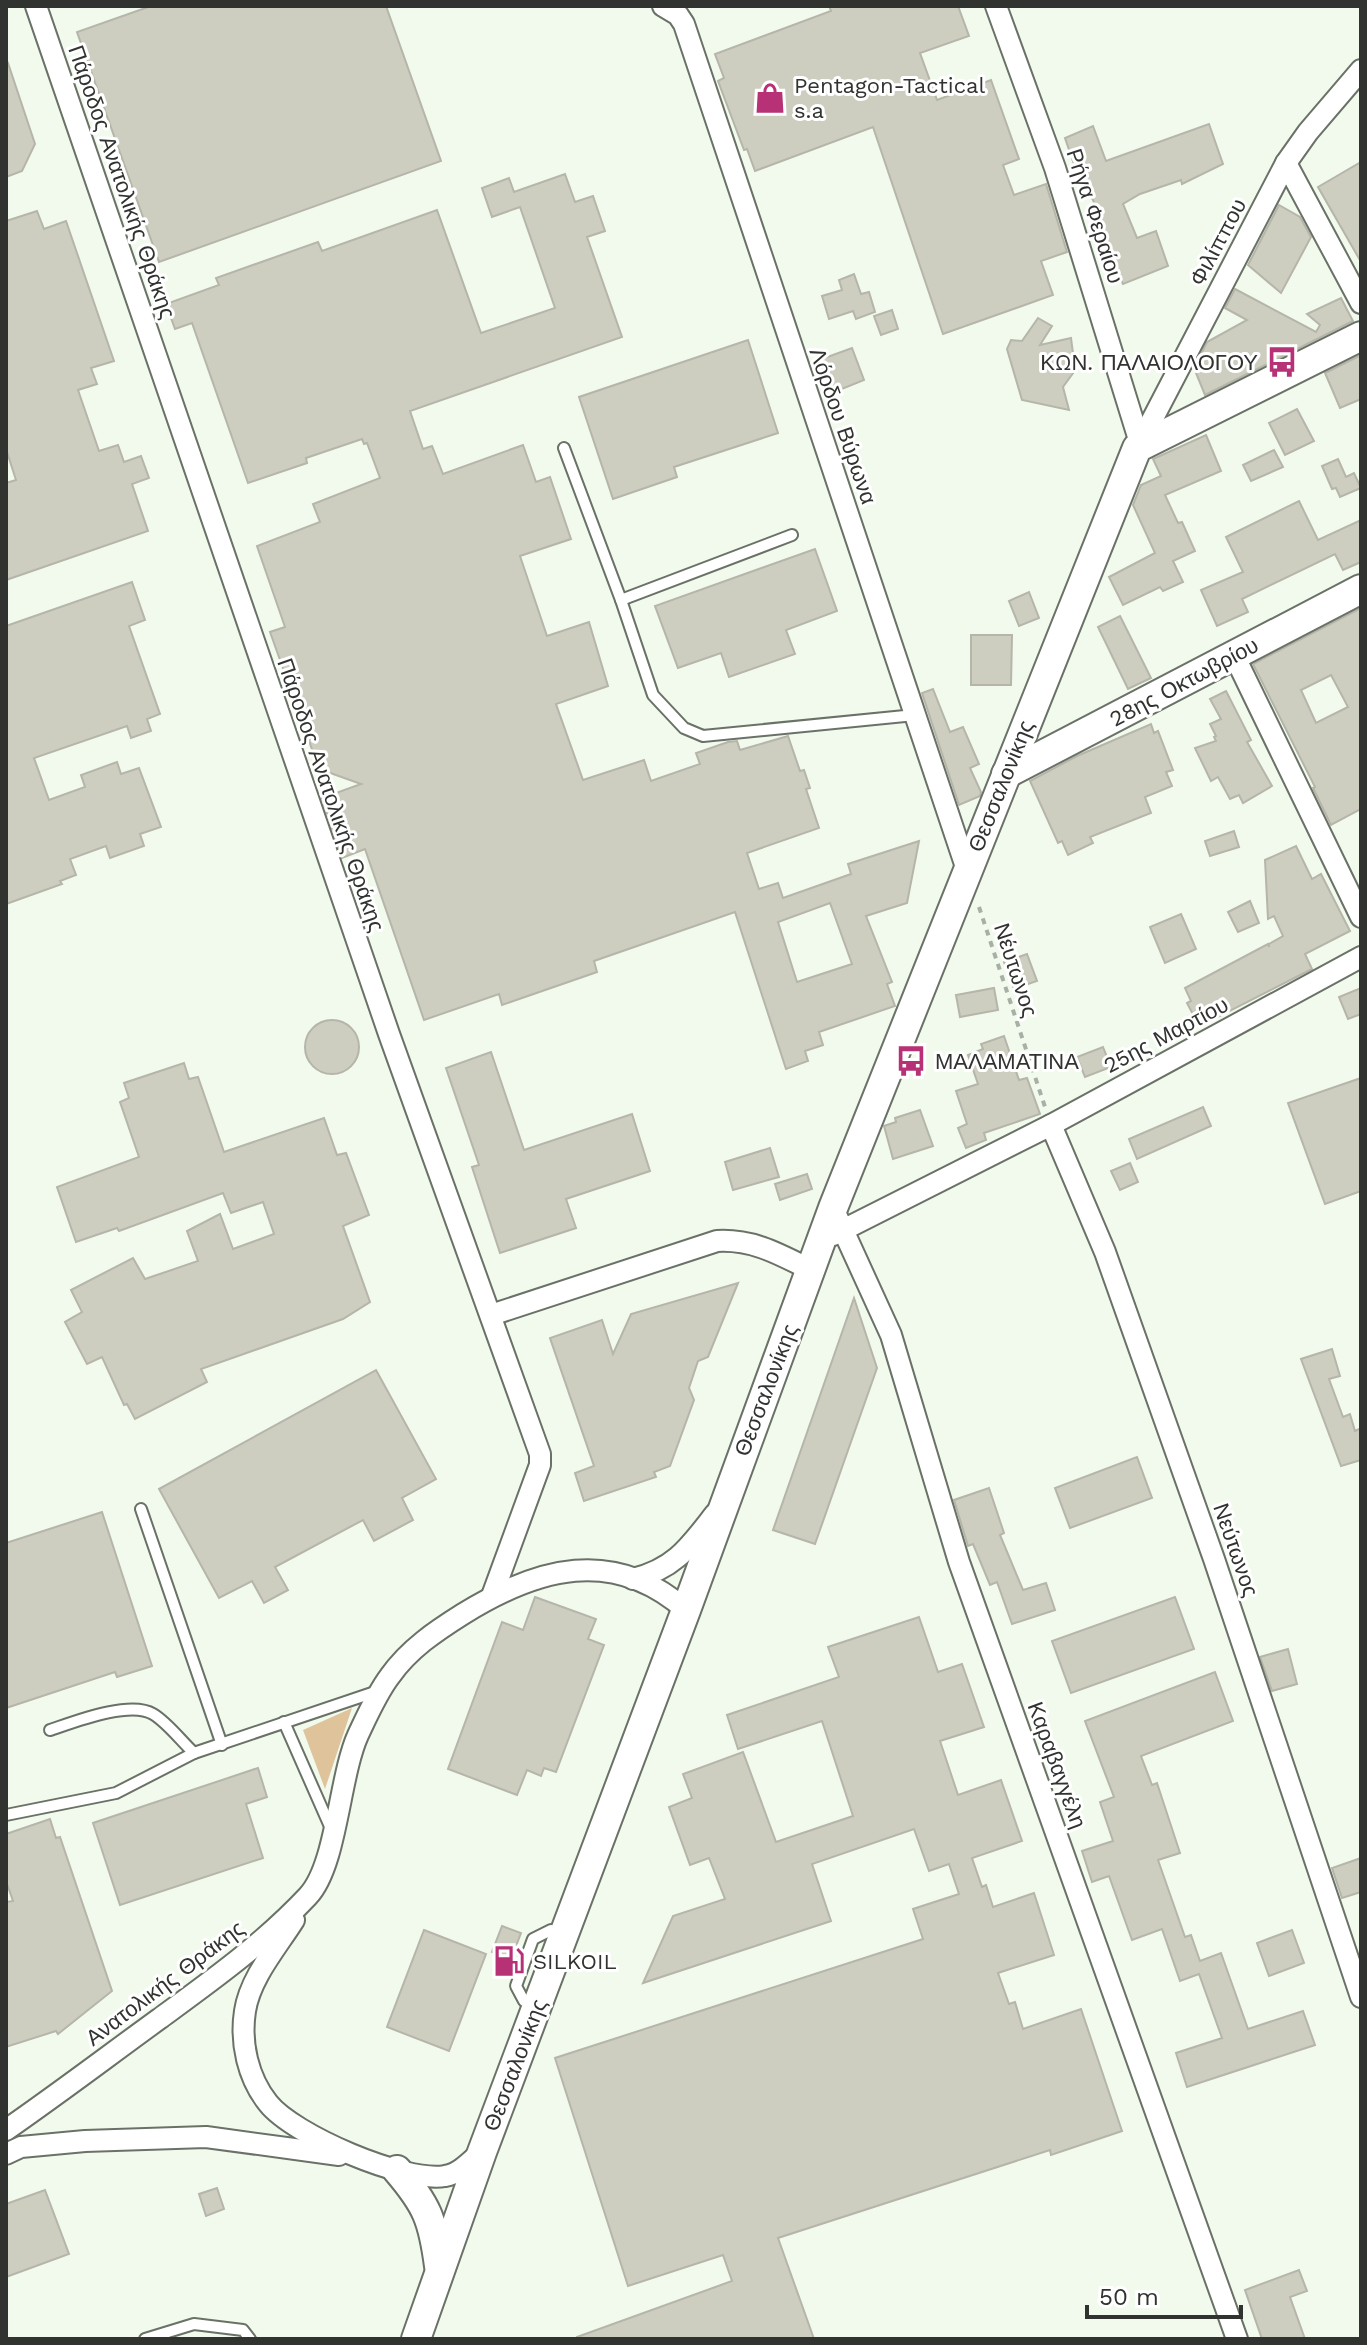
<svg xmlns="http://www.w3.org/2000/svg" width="1367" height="2345" viewBox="0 0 1367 2345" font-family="'Work Sans',sans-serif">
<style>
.green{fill:#dec39b}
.building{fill:#cdcdc0;stroke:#b5b5a9;stroke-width:2;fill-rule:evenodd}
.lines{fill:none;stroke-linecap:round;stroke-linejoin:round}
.lane-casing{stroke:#6a7166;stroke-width:14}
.street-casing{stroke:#6a7166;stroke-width:24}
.secondary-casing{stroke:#6a7166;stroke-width:32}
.path{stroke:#a8afa6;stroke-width:4;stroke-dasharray:6 6;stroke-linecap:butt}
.lane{stroke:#fff;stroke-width:10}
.street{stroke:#fff;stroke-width:20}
.secondary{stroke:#fff;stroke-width:28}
.labels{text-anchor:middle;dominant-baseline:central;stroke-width:6;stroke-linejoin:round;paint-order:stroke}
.poi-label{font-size:22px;fill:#30332f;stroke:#fff;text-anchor:start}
.street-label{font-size:22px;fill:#30332f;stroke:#fff}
</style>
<rect width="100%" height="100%" fill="#f2faee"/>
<polygon class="green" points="352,1708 325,1789 303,1730"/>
<g class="building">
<polygon points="151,6 386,6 441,161 159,262 77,32"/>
<polygon points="829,6 958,6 969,36 920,53 937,100 991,80 1019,159 1003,165 1014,195 1046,184 1067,252 1041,261 1053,295 943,334 873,127 755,171 747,149 744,150 718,81 724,78 715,54 831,11"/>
<polygon points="8,63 35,144 22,171 6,177 6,64"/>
<polygon points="1209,124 1223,164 1182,184 1181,180 1140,194 1123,204 1137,238 1156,231 1168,266 1123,284 1098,221 1102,220 1079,169 1076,170 1065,138 1093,126 1106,161"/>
<polygon points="1361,162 1361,262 1318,187"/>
<path d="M565,174l10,28 18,-6 12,35 -18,6 35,100 -212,74 13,38 9,-3 11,28 80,-29 13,37 14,-5 21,62 -51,17 27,80 42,-14 19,64 -52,18 27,76 61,-20 7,21 49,-17 -4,-11 32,-11 9,-1 3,9 48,-14 12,35 4,-1 6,18 -4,1 13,39 -72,25 12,36 19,-6 5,15 68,-24 -3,-10 71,-23 -12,62 -41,13 26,66 -5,2 8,22 -76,26 4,13 -18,6 3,10 -22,8 -51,-157 -141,49 3,11 -95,33 -3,-11 -75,26 -59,-171 -23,9 -20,-60 39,-14 -42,-15 -49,-137 15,-5 -28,-81 63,-24 -7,-18 67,-26 -13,-35 -3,1 -2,-5 -56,19 1,5 -59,20 -56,-160 -17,6 -9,-25 53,-19 -3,-7 102,-36 4,9 115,-41 44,123 74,-25 -35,-101 -28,10 -10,-29 27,-10 5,14zM830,903l22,61 -55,18 -19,-60z"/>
<polygon points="1279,205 1300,217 1311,237 1281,293 1248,265"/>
<polygon points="37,211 44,229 66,221 114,361 91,368 97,384 78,390 99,451 118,445 124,462 141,456 149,478 132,484 148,531 6,580 6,483 16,480 6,449 6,221"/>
<polygon points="854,274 861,294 869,292 875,312 856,319 853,311 829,319 822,296 842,290 839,280"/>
<polygon points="1235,289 1316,332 1320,325 1307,314 1341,298 1353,321 1205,395 1194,368 1207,342 1247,320 1225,308"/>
<polygon points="892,310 898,329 881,335 874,316"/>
<polygon points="1038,318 1052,326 1040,345 1071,338 1074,361 1079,365 1063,387 1069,410 1022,400 1007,349 1011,340 1022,341"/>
<polygon points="748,340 778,433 674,467 677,477 613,499 579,397"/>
<polygon points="852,348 864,380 832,393 819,360"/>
<polygon points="1361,355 1361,399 1340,408 1325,373"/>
<polygon points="1297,409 1314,441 1285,455 1269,423"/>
<polygon points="1206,435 1221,471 1165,495 1178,523 1182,522 1195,551 1173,561 1183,582 1163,591 1160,587 1123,605 1109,577 1155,553 1133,505 1141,485 1161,476 1153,459"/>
<polygon points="1274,450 1283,467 1251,481 1243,465"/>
<polygon points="1338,459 1346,477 1354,473 1361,488 1340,497 1336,488 1332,489 1322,466"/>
<polygon points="1299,501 1318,540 1361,520 1361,562 1343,570 1335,554 1242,599 1248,612 1217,626 1201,590 1243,572 1226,537"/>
<polygon points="815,549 837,611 786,630 795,654 729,677 721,653 678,668 655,606"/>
<polygon points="132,582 145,620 129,626 160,714 147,719 151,731 131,738 127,726 34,758 49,800 85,787 81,775 117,762 121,774 139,768 161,827 140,834 144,846 110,858 106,846 70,859 76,875 60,881 62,884 6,904 6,626"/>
<polygon points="1029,592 1039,618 1019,626 1009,601"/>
<path d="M1361,608v201l-30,16 -18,-37 2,-1 -62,-123zM1331,675l17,32 -32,16 -15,-33z"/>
<polygon points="1120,616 1151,678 1128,689 1098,627"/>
<polygon points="971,635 1012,635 1011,685 971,685"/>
<polygon points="933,689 950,732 963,727 979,764 970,768 981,792 980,796 959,805 922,693"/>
<polygon points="1226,691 1251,740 1247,742 1272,786 1243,803 1239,795 1230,799 1218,777 1211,781 1195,748 1216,741 1214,737 1216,736 1210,724 1221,719 1210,699"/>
<polygon points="1151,724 1154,733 1158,731 1173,770 1166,772 1172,786 1145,797 1151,813 1090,837 1093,843 1068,855 1062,841 1058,843 1030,781 1077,756"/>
<polygon points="1234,831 1239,847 1210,856 1205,841"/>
<polygon points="1296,846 1312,879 1321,874 1350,931 1305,954 1312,969 1204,1024 1203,1022 1198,1024 1187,1003 1191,1001 1185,988 1268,944 1269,947 1269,944 1283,936 1274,916 1268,919 1265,860"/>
<polygon points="1250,901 1259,923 1238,932 1228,912"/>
<polygon points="1181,914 1196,949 1165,963 1150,927"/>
<polygon points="1027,954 1037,981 1014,989 1004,962"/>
<polygon points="994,988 998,1010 960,1017 956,995"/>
<polygon points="1361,988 1361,1014 1348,1019 1339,997"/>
<circle cx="332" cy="1047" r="27"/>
<polygon points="1004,1036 1019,1080 1027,1078 1040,1114 984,1133 986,1140 966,1148 958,1128 967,1124 956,1091 978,1084 968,1055 983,1049 981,1044"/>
<polygon points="1103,1047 1111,1067 1085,1077 1077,1057"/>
<polygon points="491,1052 524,1150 632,1114 650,1171 566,1199 576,1228 500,1253 472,1167 479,1165 446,1068"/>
<polygon points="184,1063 189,1079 198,1077 224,1152 324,1118 337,1155 346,1153 369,1215 343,1226 370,1302 343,1319 201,1369 207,1382 135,1419 127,1404 124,1405 102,1357 87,1364 65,1322 82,1312 71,1290 133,1258 145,1279 198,1261 187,1231 220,1214 233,1249 274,1234 263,1202 231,1213 223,1193 119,1231 117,1228 76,1242 57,1187 139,1157 120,1102 129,1098 124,1083"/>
<polygon points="1361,1078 1361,1191 1325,1204 1288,1103"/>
<polygon points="1203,1107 1211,1126 1137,1159 1129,1139"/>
<polygon points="920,1110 933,1146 893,1159 884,1126 896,1122 895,1118"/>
<polygon points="770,1148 779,1177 733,1190 725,1162"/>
<polygon points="1130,1163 1138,1182 1120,1190 1111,1171"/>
<polygon points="807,1174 812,1189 780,1200 775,1184"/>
<polygon points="738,1283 708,1357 698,1361 689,1388 694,1400 670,1466 654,1472 656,1477 584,1501 575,1473 594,1466 550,1338 602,1320 613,1354 631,1314"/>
<polygon points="854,1298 877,1368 815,1544 773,1530"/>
<polygon points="1332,1349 1340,1376 1329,1379 1343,1417 1350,1414 1355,1431 1361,1428 1361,1460 1341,1466 1301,1359"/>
<polygon points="376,1370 436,1479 402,1498 413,1520 374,1541 363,1520 275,1567 288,1590 264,1603 252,1581 219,1598 159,1489"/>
<polygon points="1137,1457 1152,1498 1070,1528 1055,1488"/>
<polygon points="989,1488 1004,1533 1000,1535 1023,1590 1046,1583 1055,1610 1012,1624 997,1582 990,1585 973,1544 968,1546 954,1500"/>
<polygon points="102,1512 152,1666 117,1677 115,1672 6,1708 6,1543"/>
<polygon points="535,1597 596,1619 588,1639 604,1645 556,1772 544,1768 541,1776 527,1770 517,1795 448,1769 502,1622 523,1630"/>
<polygon points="1175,1597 1194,1649 1071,1693 1052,1641"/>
<polygon points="919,1617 938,1672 962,1664 984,1727 940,1741 958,1795 1001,1780 1022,1841 972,1858 982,1887 986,1885 993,1907 1034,1893 1054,1955 998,1973 1009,2004 1015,2002 1023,2029 1081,2009 1122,2131 1051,2155 1050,2150 778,2238 814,2339 577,2339 577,2337 732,2281 723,2255 628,2286 555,2058 923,1939 913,1909 959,1894 949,1864 929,1871 914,1829 812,1864 831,1921 643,1983 673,1916 725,1899 709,1858 690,1865 669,1807 692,1798 683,1774 743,1752 776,1842 853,1816 822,1721 738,1749 727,1715 839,1677 828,1647"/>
<polygon points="1288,1649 1297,1684 1272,1691 1260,1657"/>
<polygon points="1215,1672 1233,1721 1141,1756 1152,1785 1157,1783 1180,1853 1158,1860 1185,1937 1191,1935 1200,1961 1221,1953 1248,2029 1303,2011 1315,2045 1187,2087 1176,2053 1222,2038 1199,1974 1180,1981 1162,1929 1132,1940 1109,1876 1092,1882 1082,1851 1113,1841 1100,1802 1114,1797 1085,1721"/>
<polygon points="258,1768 267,1797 246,1804 263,1858 120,1905 93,1823"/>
<polygon points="50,1819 56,1838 60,1837 112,1991 58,2034 56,2031 6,2047 6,1902 13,1901 6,1881 6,1834"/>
<polygon points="1361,1858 1361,1892 1342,1898 1332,1868"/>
<polygon points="502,1926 521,1933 511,1959 492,1952"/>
<polygon points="424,1930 486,1954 449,2051 387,2027"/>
<polygon points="1292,1930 1304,1963 1269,1976 1257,1943"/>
<polygon points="217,2188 224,2209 206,2216 199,2194"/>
<polygon points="45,2190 69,2254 6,2277 6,2204"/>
<polygon points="1299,2270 1307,2291 1290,2297 1305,2339 1262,2339 1245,2290"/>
</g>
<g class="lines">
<defs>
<g id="lane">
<polyline points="564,448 621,600 653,695 684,728 703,736 915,715"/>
<polyline points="621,600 792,535"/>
<polyline points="141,1509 222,1745"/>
<polyline points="284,1722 332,1831"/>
<path d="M50,1730c24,-8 80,-30 103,-16 15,9 28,27 41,39"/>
<polyline points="6,1815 116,1793 194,1753 378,1691"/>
<polyline points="524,2001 516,1986 533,1939 551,1930"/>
<polyline points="145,2339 194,2324 243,2330 250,2339"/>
</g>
<g id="street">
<polyline points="36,6 389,1034 540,1454 540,1465 492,1596"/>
<polyline points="663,6 678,15 684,24 967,870"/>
<polyline points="996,6 1055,168 1140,443"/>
<polyline points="1286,163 1361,303"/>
<polyline points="1138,447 1286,163 1308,132 1361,70"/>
<polyline points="1234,655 1361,917"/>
<polyline points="1051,1125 1105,1252 1214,1559 1361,1997"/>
<polyline points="833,1208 891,1335 959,1562 1237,2339"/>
<polyline points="833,1235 1051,1125 1361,957"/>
<path d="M491,1315l226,-74c36,-2 62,13 94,29"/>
<path d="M633,1579c42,-10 57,-33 82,-65"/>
<path d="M294,1920c-17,27 -44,58 -49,91 -5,32 3,67 23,92 25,32 137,80 177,73 14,-2 25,-14 35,-23"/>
<path d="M6,2130c52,-36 102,-74 153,-111 52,-38 104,-75 149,-123 29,-31 31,-119 50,-161 9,-19 19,-42 32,-59 19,-27 46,-45 73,-62 74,-46 150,-68 223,-4"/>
<polyline points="6,2154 21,2147 85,2141 206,2137 339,2155"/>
</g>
<g id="secondary">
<polyline points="1006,774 1361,589"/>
<path d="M397,2170c30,35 36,50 42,96"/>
<polyline points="416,2339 482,2152 686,1610 833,1208 1137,448 1361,336"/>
</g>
</defs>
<use href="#lane" class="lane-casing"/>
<use href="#street" class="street-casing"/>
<use href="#secondary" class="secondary-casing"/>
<polyline class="path" points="979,907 1045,1107"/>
<use href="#lane" class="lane"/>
<use href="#street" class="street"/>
<use href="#secondary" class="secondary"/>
</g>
<defs>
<symbol id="shop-bare" viewBox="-9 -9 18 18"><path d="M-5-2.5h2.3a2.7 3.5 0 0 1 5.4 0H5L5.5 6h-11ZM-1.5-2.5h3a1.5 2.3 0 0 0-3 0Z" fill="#b63175" stroke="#fff" stroke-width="2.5" paint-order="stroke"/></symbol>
<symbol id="bus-bare" viewBox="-9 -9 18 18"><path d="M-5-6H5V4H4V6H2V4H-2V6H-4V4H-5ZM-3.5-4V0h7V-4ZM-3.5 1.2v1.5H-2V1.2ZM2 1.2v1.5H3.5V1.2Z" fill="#b63175" stroke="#fff" stroke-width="2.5" paint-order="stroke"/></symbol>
<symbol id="fuel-bare" viewBox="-9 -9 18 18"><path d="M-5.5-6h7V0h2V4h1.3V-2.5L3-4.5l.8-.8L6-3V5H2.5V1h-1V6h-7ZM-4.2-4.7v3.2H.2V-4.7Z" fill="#b63175" stroke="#fff" stroke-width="2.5" paint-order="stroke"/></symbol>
</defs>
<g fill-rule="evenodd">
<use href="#shop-bare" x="748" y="76" width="44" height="44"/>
<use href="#bus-bare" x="1260" y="340" width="44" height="44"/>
<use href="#bus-bare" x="889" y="1039" width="44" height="44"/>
<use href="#fuel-bare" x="487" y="1939" width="44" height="44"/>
</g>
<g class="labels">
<g class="poi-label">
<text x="794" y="85">Pentagon-Tactical<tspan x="794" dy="25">s.a</tspan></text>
<text x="1258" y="362" text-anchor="end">ΚΩΝ. ΠΑΛΑΙΟΛΟΓΟΥ</text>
<text x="935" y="1061">ΜΑΛΑΜΑΤΙΝΑ</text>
<text x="533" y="1961">SILKOIL</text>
</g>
<g class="street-label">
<text transform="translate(122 182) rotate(71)">Πάροδος Ανατολικής Θράκης</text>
<text transform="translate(1095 216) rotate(72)">Ρήγα Φεραίου</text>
<text transform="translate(1218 242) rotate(-62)">Φιλίππου</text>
<text transform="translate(843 426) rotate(71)">Λόρδου Βύρωνα</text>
<text transform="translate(1184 682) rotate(-28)">28ης Οκτωβρίου</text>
<text transform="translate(1001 786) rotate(-68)">Θεσσαλονίκης</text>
<text transform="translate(331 795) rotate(71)">Πάροδος Ανατολικής Θράκης</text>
<text transform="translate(1016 970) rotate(72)">Νέυτωνος</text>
<text transform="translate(1166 1035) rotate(-28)">25ης Μαρτίου</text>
<text transform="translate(766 1390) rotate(-69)">Θεσσαλονίκης</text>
<text transform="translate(1236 1550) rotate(71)">Νεύτωνος</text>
<text transform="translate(1057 1765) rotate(70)">Καραβαγγέλη</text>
<text transform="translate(165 1983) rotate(-37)">Ανατολικής Θράκης</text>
<text transform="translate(515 2065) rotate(-69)">Θεσσαλονίκης</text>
</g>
</g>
<rect width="1367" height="2345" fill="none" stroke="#30332f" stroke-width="16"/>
<path d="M1087 2305v12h154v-12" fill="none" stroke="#30332f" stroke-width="4"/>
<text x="1099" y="2305" font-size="24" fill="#30332f" stroke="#ffffff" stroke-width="6" paint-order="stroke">50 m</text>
</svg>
